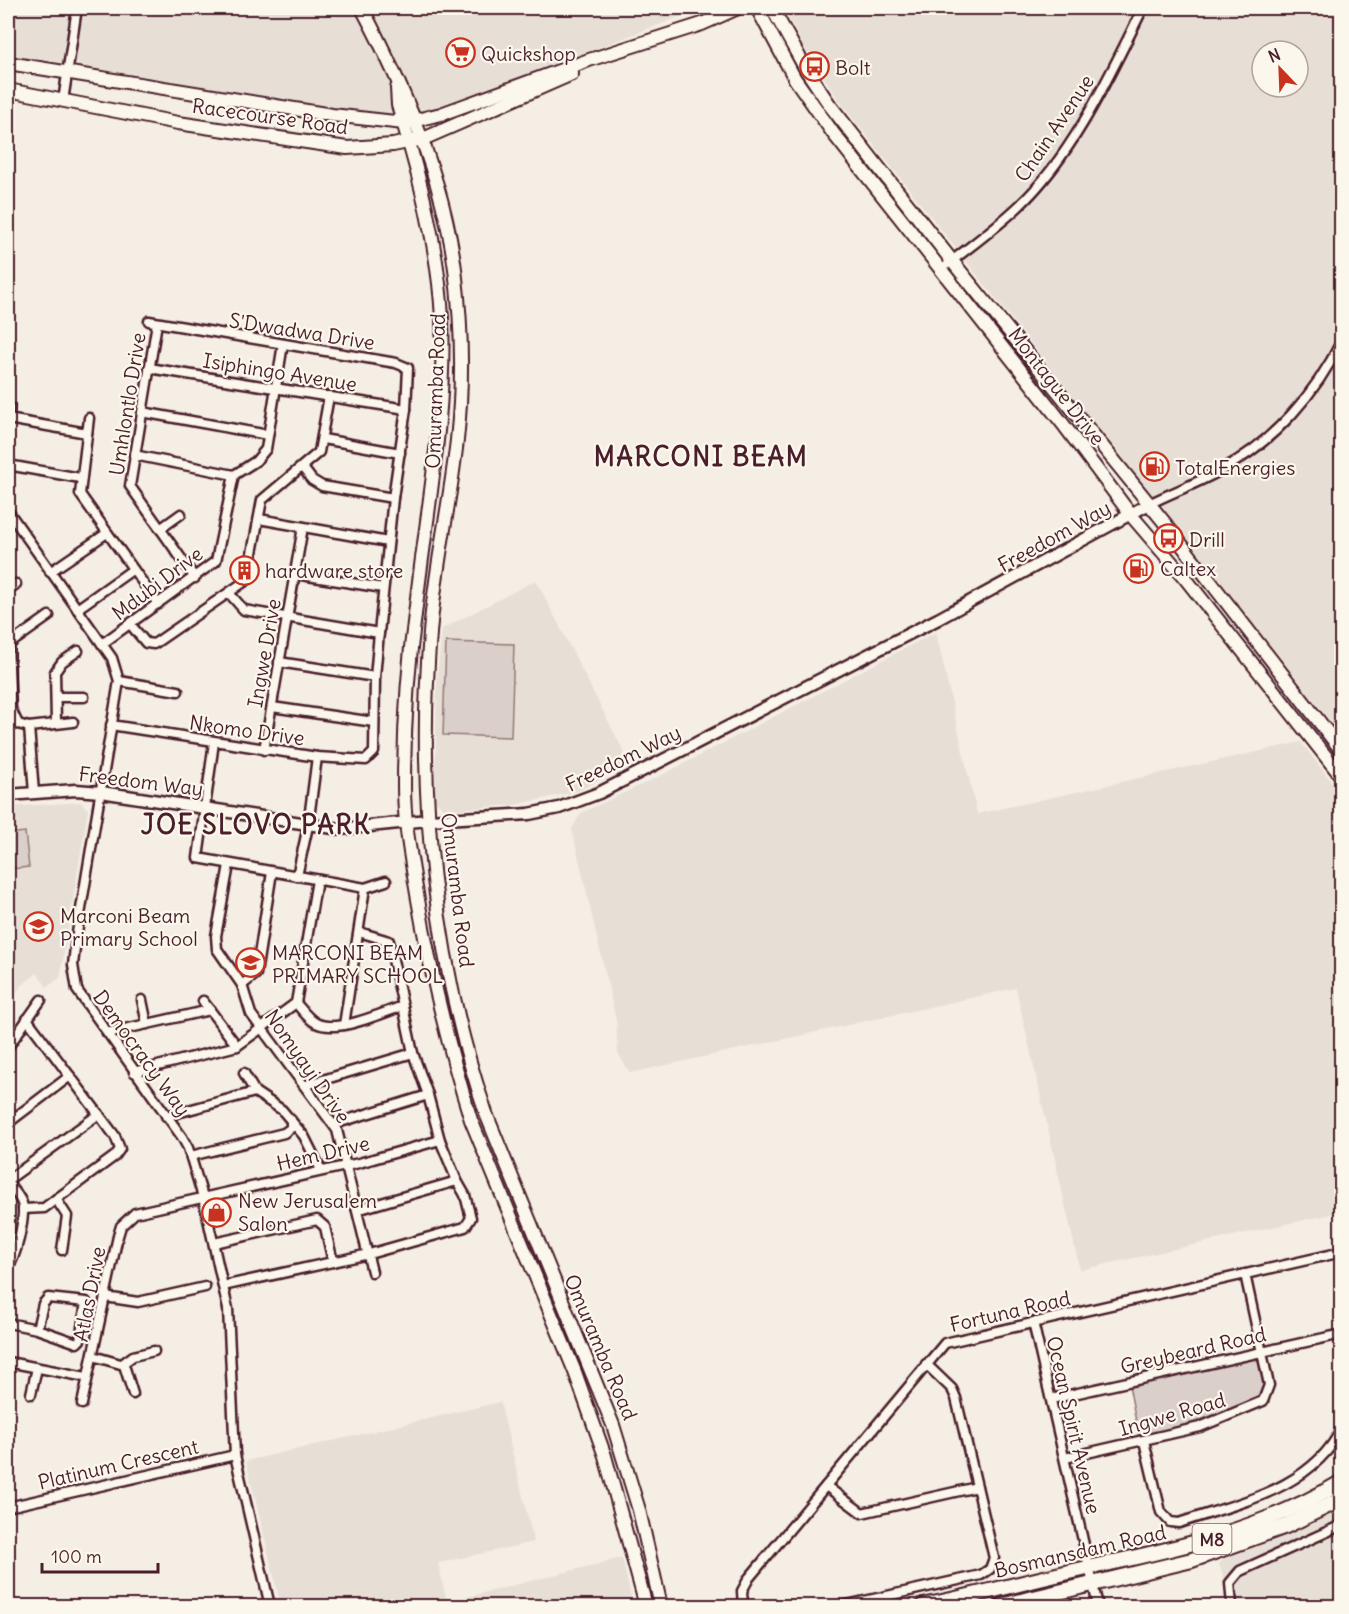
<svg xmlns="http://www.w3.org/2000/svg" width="1349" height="1614" viewBox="0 0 1349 1614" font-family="Delius,sans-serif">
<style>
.built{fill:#e7dfd6;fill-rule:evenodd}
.green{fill:#dbd0c9;stroke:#92787a;stroke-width:1.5}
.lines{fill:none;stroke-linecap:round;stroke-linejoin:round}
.minor-casing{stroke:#4a1f2b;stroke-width:13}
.tertiary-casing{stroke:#4a1f2b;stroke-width:15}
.secondary-casing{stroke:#4a1f2b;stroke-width:16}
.primary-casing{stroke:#4a1f2b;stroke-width:18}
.minor{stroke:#fbf7ec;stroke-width:8}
.tertiary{stroke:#fbf7ec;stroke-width:10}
.secondary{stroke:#fbf7ec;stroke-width:12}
.primary{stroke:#fbf7ec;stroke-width:14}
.labels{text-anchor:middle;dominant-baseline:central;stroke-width:4.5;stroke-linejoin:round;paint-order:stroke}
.shield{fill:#fbf7ec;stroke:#7f6065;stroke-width:1.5}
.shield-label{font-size:18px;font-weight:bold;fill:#4a1f2b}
.poi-label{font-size:20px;fill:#4a1f2b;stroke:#fbf7ec;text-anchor:start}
.street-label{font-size:20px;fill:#4a1f2b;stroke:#fbf7ec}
.district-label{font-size:26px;font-weight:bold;letter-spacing:1.5px;fill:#4a1f2b;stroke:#fbf7ec}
</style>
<rect width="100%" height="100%" fill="#f4eee4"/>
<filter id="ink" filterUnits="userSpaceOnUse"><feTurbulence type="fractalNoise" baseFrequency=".0167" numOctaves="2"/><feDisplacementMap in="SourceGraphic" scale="12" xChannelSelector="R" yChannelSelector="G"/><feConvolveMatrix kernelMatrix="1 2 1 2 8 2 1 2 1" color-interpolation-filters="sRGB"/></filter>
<g filter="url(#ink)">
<g class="built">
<polygon points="8,8 703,8 419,116 378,115 8,54"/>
<path d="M784,8h557v727l-501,-633 -37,-56zM1262,51h36v36h-36z"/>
<polygon points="536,580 630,764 578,791 515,805 445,810 435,800 437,676 442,629"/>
<polygon points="936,632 977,814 1301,742 1341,794 1341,1212 1080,1270 1016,988 630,1073 618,1053 616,1020 572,829 581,813 664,774"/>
<polygon points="81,802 88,810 60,978 47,987 37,973 21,986 9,1002 8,807"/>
<polygon points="500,1402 534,1542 438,1563 447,1602 622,1558 633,1606 281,1606 246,1461"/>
<polygon points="1341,1500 1341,1606 1233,1606 1219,1564 1236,1546"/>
</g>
<g class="green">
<polygon points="446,642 514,644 511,737 443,735"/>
<polygon points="25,832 29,867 11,869 8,834"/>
<polygon points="1253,1358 1260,1363 1266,1384 1258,1398 1193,1423 1139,1437 1129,1385"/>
</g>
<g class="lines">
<defs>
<g id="minor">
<polyline points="63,101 77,8"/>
<path d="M948,264c24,-19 49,-37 71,-58 55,-52 91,-132 124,-198"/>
<polyline points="149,321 396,363 408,368 406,409 393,498 379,633"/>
<polyline points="157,323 130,486 195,578"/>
<polyline points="149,368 406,409"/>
<polyline points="142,412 268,435"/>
<polyline points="8,415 9,406"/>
<polyline points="89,418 80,494 158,604"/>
<polyline points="8,419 87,433"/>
<polyline points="323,439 400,453"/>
<polyline points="134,455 234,475"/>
<polyline points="8,465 80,478"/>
<polyline points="303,468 312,480 322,486 393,498"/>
<path d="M1149,504c24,-12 49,-21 72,-34 52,-28 95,-76 121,-130"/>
<polyline points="8,511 112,658 119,681 76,939 73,965 77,990 182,1137 188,1148 203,1197 228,1309 235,1455 270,1606"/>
<polyline points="259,519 388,542"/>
<polyline points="160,529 181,514"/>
<polyline points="50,572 107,533"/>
<polyline points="295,574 383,588"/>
<polyline points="8,590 16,584"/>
<polyline points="229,593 244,610 379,633 375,677 279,662"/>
<polyline points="77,609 132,570"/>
<polyline points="130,624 146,643 154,644 247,580 262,500 319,452 329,396"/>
<polyline points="102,644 216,561 234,475 256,461 266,449 283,344"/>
<polyline points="8,645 11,709 18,724"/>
<polyline points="8,645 49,616"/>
<polyline points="119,681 178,691"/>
<polyline points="56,697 84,697"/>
<polyline points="272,707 374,722"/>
<polyline points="56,722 55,672 62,662 78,651"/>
<polyline points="8,725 18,724 29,727 73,722"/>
<polyline points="111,725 317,757 366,760 374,752 375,677"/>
<polyline points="29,727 34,793"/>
<polyline points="214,742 198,858 365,888 386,881"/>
<polyline points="264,750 303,527"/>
<polyline points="229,865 216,936 217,949 242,985 251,1014 337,1130 372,1272"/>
<polyline points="297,876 308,826 317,757"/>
<polyline points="359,932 389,941 413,1053 428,1095"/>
<polyline points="242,985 256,974 272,872"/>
<polyline points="142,1000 147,1024"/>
<polyline points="203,1001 237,1046"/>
<polyline points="296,1003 317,880"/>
<path d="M296,1003c6,7 12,16 20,20 21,11 66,-10 87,-17"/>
<polyline points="344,1025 365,888"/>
<polyline points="107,1033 210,1010"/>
<polyline points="8,1047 41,1000"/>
<polyline points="134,1072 237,1046 296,1003"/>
<polyline points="244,1073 255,1092 282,1110 304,1136 321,1170"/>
<polyline points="306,1085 413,1053"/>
<polyline points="166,1116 255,1092"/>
<polyline points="8,1123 70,1076"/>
<polyline points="334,1124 428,1095 440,1140"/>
<polyline points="191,1156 284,1133 291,1128 291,1120"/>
<polyline points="8,1180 99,1114"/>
<path d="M8,1183c5,7 14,15 15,24 1,16 -7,49 -15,61"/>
<polyline points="56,1199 67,1216 62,1250"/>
<polyline points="23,1209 44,1208 115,1156 120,1149 115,1136 27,1019"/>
<polyline points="214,1243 317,1220 325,1227 333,1262"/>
<polyline points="223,1286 369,1254 465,1227 471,1218 465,1195 457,1181 357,1210"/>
<polyline points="105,1297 138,1302 205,1287"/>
<polyline points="1033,1322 1098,1606"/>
<polyline points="8,1323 37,1329 77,1343 80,1340 86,1302 48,1298 43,1304 37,1329"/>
<polyline points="93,1356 124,1365 133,1394"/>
<polyline points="8,1362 86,1377"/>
<polyline points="122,1364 133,1356 154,1351"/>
<polyline points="31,1394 37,1368"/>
<polyline points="1051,1399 1342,1334"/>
<polyline points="82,1404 118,1236 121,1226 135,1213 359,1163 440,1140 457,1181"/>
<path d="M1144,1441l17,71 9,10 9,1c59,-20 133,-34 163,-95"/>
<polyline points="1065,1458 1200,1427 1263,1401 1269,1385 1245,1274"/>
<polyline points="826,1486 862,1513 977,1487"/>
<polyline points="8,1507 235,1455"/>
<polyline points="743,1606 742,1591 749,1578 945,1343 1342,1252"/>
<polyline points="842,1606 981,1575 990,1569 994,1558 956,1398 952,1389 926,1364"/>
<polyline points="1232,1606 1230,1583 1240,1571 1342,1525"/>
</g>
<polyline id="tertiary" points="8,795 76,790 101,792 340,829 428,820 529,814 559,808 599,793 938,619 1149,504"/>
<g id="secondary">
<path d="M362,8c43,82 81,169 93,261 7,56 8,116 2,171 -7,65 -22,128 -27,193 -13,162 4,329 57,483l126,309 26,85 22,96"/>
<polyline points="757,8 795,79 833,133 1063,424 1131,515 1185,578 1342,777"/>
<polyline points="772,8 807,71 829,104 952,261 1164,522 1342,751"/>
<polyline points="8,63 332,115 404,123 441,114 589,60 702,24 738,8"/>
<path d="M397,88l1,17c21,70 40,140 44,213 4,97 -15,192 -26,288 -8,59 -12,120 -12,180 0,37 7,72 13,108 13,77 31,152 54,226l104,252 30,84 41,150"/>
<polyline points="8,90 178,123 347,148 393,145 423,139 572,74"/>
</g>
<g id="primary">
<path d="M923,1606c55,-11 109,-26 164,-38 89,-19 176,-38 255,-86"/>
<polyline points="1001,1606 1192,1560 1286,1526 1342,1499"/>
</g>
</defs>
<use href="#minor" class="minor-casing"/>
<use href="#tertiary" class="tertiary-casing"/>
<use href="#secondary" class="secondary-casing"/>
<use href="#primary" class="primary-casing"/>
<use href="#minor" class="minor"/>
<use href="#tertiary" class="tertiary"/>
<use href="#secondary" class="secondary"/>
<use href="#primary" class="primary"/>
</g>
</g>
<defs>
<symbol id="supermarket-ring" viewBox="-11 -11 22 22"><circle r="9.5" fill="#fbf7ec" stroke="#c8321e" stroke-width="1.5"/><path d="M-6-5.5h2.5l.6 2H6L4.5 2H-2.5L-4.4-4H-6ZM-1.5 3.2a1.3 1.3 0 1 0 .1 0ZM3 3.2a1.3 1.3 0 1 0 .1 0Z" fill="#c8321e"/></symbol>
<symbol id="bus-ring" viewBox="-11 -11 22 22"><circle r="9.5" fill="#fbf7ec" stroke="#c8321e" stroke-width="1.5"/><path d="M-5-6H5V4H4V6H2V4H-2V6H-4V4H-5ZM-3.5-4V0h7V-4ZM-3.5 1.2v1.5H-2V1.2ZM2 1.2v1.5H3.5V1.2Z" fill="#c8321e"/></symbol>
<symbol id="fuel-ring" viewBox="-11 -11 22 22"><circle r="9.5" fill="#fbf7ec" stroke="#c8321e" stroke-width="1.5"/><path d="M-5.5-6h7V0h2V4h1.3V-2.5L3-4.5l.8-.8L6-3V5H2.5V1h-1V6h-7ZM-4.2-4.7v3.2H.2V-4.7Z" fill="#c8321e"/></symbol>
<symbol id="building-ring" viewBox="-11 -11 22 22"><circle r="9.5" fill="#fbf7ec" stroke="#c8321e" stroke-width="1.5"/><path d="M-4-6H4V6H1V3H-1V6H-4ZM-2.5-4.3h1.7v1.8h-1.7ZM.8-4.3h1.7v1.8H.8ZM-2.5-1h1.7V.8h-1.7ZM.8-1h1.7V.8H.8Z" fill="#c8321e"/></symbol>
<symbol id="school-ring" viewBox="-11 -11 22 22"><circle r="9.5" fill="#fbf7ec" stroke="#c8321e" stroke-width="1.5"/><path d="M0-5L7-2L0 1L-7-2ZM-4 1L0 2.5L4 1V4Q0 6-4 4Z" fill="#c8321e"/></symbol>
<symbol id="shop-ring" viewBox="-11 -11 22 22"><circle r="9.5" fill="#fbf7ec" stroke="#c8321e" stroke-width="1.5"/><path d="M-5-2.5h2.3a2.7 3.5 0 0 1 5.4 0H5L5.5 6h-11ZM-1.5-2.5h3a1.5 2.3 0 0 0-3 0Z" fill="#c8321e"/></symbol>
</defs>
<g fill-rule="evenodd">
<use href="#supermarket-ring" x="444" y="36" width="33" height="33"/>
<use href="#bus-ring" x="798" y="50" width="33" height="33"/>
<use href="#fuel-ring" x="1138" y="450" width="33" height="33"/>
<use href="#bus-ring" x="1152" y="522" width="33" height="33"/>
<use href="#fuel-ring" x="1122" y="552" width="33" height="33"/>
<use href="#building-ring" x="228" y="554" width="33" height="33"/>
<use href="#school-ring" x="22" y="910" width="33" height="33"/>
<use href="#school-ring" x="234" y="946" width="33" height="33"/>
<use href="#shop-ring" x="200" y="1196" width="33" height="33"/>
</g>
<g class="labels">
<rect class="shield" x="1192.5" y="1524" width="39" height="30" rx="4.5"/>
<g class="shield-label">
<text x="1212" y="1539">M8</text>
</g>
<g class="poi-label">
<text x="481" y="53">Quickshop</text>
<text x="835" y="67">Bolt</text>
<text x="1175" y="467">TotalEnergies</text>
<text x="1189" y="539">Drill</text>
<text x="1160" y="568">Caltex</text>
<text x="265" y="570">hardware store</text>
<text x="60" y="915">Marconi Beam<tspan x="60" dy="23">Primary School</tspan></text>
<text x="272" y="952">MARCONI BEAM<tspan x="272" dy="23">PRIMARY SCHOOL</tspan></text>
<text x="238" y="1200">New Jerusalem<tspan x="238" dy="23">Salon</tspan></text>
</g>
<g class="street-label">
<text transform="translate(270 116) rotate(8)">Racecourse Road</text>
<text transform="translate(1054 128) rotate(-56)">Chain Avenue</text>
<text transform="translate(302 331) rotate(9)">S'Dwadwa Drive</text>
<text transform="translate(280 372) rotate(9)">Isiphingo Avenue</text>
<text transform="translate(1057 386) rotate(52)">Montague Drive</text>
<text transform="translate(435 391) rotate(-88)">Omuramba Road</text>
<text transform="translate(127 404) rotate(-81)">Umhlontlo Drive</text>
<text transform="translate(1054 536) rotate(-29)">Freedom Way</text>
<text transform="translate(157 583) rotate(-37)">Mdubi Drive</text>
<text transform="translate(264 653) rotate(-80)">Ingwe Drive</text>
<text transform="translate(247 730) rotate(8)">Nkomo Drive</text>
<text transform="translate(623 758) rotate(-26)">Freedom Way</text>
<text transform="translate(141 781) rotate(7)">Freedom Way</text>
<text transform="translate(458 890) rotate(83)">Omuramba Road</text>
<text transform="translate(142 1053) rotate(54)">Democracy Way</text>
<text transform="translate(308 1066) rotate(55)">Nomyayi Drive</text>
<text transform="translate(323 1153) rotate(-13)">Hem Drive</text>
<text transform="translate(89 1294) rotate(-79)">Atlas Drive</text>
<text transform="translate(1010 1311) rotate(-13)">Fortuna Road</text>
<text transform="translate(601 1347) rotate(67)">Omuramba Road</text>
<text transform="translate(1193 1350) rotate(-13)">Greybeard Road</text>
<text transform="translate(1172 1414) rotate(-16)">Ingwe Road</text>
<text transform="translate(1074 1425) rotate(77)">Ocean Spirit Avenue</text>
<text transform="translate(118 1464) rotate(-13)">Platinum Crescent</text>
<text transform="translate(1080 1551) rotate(-13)">Bosmansdam Road</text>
</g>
<g class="district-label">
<text x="701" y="456">MARCONI BEAM</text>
<text x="256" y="824">JOE SLOVO PARK</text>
</g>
</g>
<rect width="1349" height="1614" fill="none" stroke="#fbf7ec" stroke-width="30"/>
<rect x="15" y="15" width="1319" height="1584" fill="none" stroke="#4a1f2b" stroke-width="2" filter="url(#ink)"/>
<g transform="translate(1280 69) rotate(337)"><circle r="28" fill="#fbf7ec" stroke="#b4a19f" stroke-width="1.5"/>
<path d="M0-4.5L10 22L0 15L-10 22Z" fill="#c8321e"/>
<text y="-9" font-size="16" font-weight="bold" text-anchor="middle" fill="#4a1f2b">N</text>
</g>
<path d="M42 1563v9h116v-9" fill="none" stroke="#4a1f2b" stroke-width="3"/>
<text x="51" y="1563" font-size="18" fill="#4a1f2b" stroke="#fbf7ec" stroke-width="4.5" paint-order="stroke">100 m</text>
</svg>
